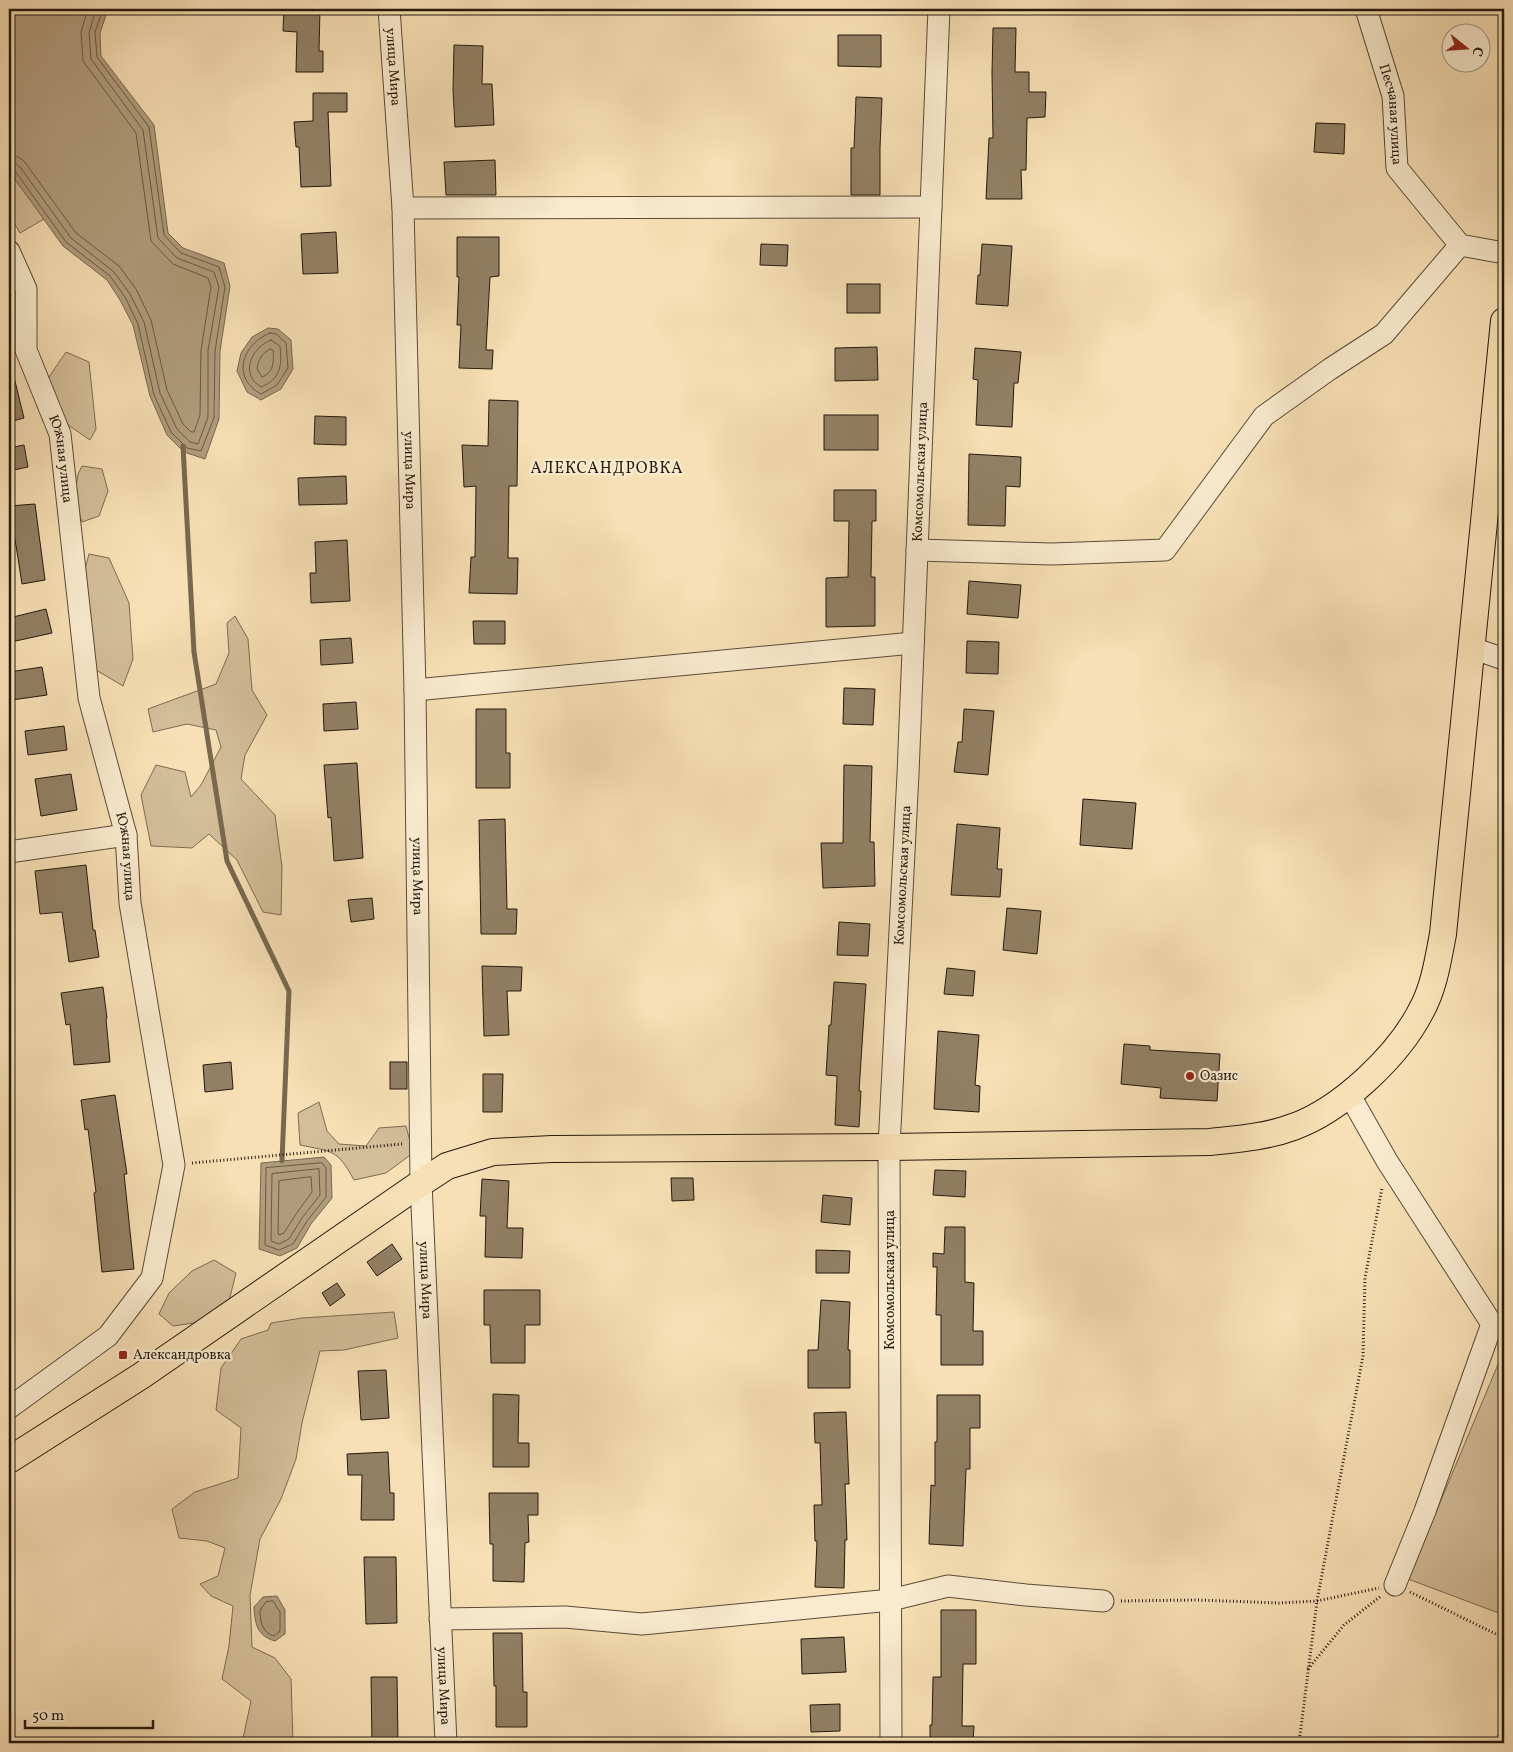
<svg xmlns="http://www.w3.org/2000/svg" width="1513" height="1752" viewBox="0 0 1513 1752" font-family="Vollkorn,serif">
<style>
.green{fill:#d3be99;stroke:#7c6c54}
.water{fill:#b09c7c;stroke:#786850}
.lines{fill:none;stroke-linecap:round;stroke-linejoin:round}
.shore{stroke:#6a5a45;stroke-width:1}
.stream{stroke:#786850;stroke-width:5}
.building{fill:#928065;stroke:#25190e}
.minor-casing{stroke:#5a4b38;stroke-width:23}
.major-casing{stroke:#25190e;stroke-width:28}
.path{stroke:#25190e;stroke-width:3;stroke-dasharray:1 2.5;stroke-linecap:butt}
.minor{stroke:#faebcf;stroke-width:21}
.major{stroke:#f7e0b5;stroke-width:26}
.poi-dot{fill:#8f2418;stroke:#faebcf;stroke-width:2}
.labels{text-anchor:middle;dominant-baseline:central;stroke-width:4.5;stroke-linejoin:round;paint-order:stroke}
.street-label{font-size:14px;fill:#25190e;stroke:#faebcf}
.poi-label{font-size:14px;fill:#25190e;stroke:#faebcf;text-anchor:start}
.quarter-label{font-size:16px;letter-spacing:1px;fill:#25190e;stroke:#faebcf}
</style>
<rect width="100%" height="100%" fill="#f7e0b5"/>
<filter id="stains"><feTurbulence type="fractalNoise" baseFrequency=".004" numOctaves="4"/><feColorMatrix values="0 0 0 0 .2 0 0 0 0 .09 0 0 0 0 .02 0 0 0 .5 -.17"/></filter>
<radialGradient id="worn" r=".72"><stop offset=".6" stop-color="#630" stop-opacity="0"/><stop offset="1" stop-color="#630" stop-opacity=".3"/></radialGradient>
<g class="green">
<polygon points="9,171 44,219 20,233 9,214"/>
<polygon points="66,352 89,362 96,429 90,440 68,425 52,394 49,377"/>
<polygon points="82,466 102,469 108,491 99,516 82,522 74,499 78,474"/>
<polygon points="89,554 109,558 129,603 133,659 123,686 96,670 85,569"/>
<polygon points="235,616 248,639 252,690 267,715 245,755 241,779 275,815 282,867 281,915 263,912 237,860 209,834 192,848 151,846 141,795 156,765 185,772 191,797 201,785 221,747 216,730 187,724 153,732 148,709 216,684 229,653 227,623"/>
<path d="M319,1102l8,29 12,13 27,2 13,-18 27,-2 7,27 -27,20 -32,7c-17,-31 -21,-28 -54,-35l-2,-32z"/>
<polygon points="214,1260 236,1273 229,1301 200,1322 173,1326 159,1314 169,1293 192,1271"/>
<polygon points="394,1312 398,1338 344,1350 320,1351 302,1423 296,1459 281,1499 260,1539 250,1595 252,1647 275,1658 291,1679 293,1743 242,1743 251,1701 222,1679 229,1646 233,1606 211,1596 200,1584 218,1576 225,1548 207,1541 179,1538 172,1509 195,1492 238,1478 241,1428 216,1410 221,1368 241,1339 268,1330 271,1323 302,1318"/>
<polygon points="1499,1362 1504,1362 1504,1615 1408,1579"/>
</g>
<g class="water">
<polygon points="9,9 108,9 100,33 101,56 154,125 168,233 183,248 224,263 230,286 220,351 219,419 205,459 184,452 167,435 150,396 133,325 120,300 107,280 63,246 9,171"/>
<polygon points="268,328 278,329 291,340 293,369 281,389 261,400 247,392 237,371 241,353 252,337"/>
<polygon points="324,1157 331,1165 332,1198 311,1224 297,1248 280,1256 259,1249 261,1163"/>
<path d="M277,1596l8,14v24l-10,7c-18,-5 -20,-17 -21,-34l9,-10z"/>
</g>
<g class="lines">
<g class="shore">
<polyline points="9,155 18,157 24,161 76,233 119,266 136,289 151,320 167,390 183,424 191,432 194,432 200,415 201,350 211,287 208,278 173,264 151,241 136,133 83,61 81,32 88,9"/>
<polyline points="9,162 15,163 20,167 71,238 114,272 130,294 144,322 160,393 177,429 190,442 198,444 208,417 208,350 219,287 214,272 177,258 158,238 143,130 91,59 89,33 96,9"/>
<polyline points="9,169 15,171 66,242 110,276 125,297 138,324 154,395 171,432 187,448 201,451 214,418 215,351 225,287 219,267 181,253 164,235 149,127 97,57 95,32 103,9"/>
<path d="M270,333l6,1 10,9 2,25 -11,17 -16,9c-30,-16 -19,-50 9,-61z"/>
<path d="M271,340l9,6c2,19 1,33 -19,41 -22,-13 -9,-40 10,-47z"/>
<path d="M270,349l3,1c1,12 1,22 -11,27l-5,-8c1,-9 5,-16 13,-20z"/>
<polygon points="322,1163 326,1168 326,1197 307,1221 293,1244 279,1250 265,1245 266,1168"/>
<polygon points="319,1169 320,1195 302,1218 289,1239 279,1244 271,1241 272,1174"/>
<polygon points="311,1177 312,1192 296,1214 284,1233 279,1235 278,1232 279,1181"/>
<path d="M273,1601l7,11v19l-6,5c-12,-3 -14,-16 -14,-26l6,-8z"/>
</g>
<polyline class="stream" points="183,446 194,652 227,861 289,991 282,1161"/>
</g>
<g class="building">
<polygon points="284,9 320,9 319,51 323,51 323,72 296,72 297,32 283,31"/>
<polygon points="993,28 1016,28 1015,72 1029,72 1029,92 1046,92 1045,117 1027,118 1026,170 1021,170 1022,199 986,199 989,138 993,138 992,73"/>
<polygon points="838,35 881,35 881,67 838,66"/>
<polygon points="454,45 483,46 482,84 492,84 494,125 455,127 453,90"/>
<polygon points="313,93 347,93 347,112 328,112 331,186 301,187 299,147 296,147 294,122 313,121"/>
<polygon points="856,97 882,98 880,148 880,195 851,195 851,148 854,148"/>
<polygon points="1316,123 1345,124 1344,154 1314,152"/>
<polygon points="495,160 496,195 446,195 444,162"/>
<polygon points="336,232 338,273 303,274 301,234"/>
<polygon points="457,237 499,237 499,276 490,277 486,350 493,350 492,369 459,368 461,325 457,325 459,277 457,277"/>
<polygon points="761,244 788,245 787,266 760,265"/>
<polygon points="982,244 1012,246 1008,306 976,304 978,275 980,275"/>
<rect x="847" y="284" width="33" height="29"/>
<polygon points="877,347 878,380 835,381 835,348"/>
<polygon points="975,348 1021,352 1018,383 1014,383 1012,427 976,425 978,380 973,379"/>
<polygon points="14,377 24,418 9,422 9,378"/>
<polygon points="489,400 518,401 517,486 509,486 508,558 518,558 517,594 469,593 471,557 475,557 476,486 464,487 462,445 488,446"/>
<rect x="824" y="415" width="54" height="35"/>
<polygon points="315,416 346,417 346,445 314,444"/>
<polygon points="24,445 28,467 9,471 9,448"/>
<polygon points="969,454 1021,457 1020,487 1006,486 1005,526 968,525"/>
<polygon points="346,476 347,504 299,505 298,478"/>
<polygon points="834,490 876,490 876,521 872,521 871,577 875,577 875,626 826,627 826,578 848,577 849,521 834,521"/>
<polygon points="35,504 45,580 22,584 15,539 10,540 9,506"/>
<polygon points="347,540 350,601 311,603 310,573 316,573 315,542"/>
<polygon points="969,581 1021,585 1018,618 967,614"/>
<polygon points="46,609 52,633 11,642 9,631 9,618"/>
<polygon points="473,621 505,621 505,644 474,644"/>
<polygon points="351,638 353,663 321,665 320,640"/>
<polygon points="967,641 999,642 998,674 966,673"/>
<polygon points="42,667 47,695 12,700 9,672"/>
<polygon points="844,688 875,689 873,725 843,724"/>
<polygon points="356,702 358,729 324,731 323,704"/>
<polygon points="476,709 506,709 506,753 510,753 510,788 476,788"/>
<polygon points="964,709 994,711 988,775 954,772 958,742 962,742"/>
<polygon points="64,726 67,750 28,755 25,731"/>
<polygon points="357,763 363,858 334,861 331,817 328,818 324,765"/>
<polygon points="844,765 872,766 870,842 874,842 875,886 823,888 821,843 843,843"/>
<polygon points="71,774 77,810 41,816 35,779"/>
<polygon points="1083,799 1136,803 1132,849 1080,845"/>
<polygon points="505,819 507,909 517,909 516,934 481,934 479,820"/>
<polygon points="957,824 1000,828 997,869 1002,869 1000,897 951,895"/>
<polygon points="86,865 93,930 95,930 99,957 69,962 62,912 40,914 35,871"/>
<polygon points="372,898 374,919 351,922 348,900"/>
<polygon points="1007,908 1041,911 1037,954 1003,950"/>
<polygon points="839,922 870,924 868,956 837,955"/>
<polygon points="482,966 522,967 521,991 507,991 509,1035 484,1036"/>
<polygon points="947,968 975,971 973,996 944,994"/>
<polygon points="834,982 866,984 859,1091 861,1091 859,1127 835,1125 837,1076 826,1075 829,1025 831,1025"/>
<polygon points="103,987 107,1018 106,1019 110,1062 74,1065 70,1024 66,1025 61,993"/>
<polygon points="938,1031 979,1035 975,1085 980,1086 979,1112 934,1109"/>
<polygon points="1124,1044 1150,1046 1150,1050 1220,1054 1217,1101 1160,1098 1161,1088 1121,1084"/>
<polygon points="231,1062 233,1089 205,1092 203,1065"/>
<rect x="390" y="1062" width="17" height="27"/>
<polygon points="483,1074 503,1074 502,1112 483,1112"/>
<polygon points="115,1095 127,1174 124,1174 134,1269 102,1272 94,1193 96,1192 88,1129 85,1130 81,1100"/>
<polygon points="935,1170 966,1171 965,1197 933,1195"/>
<polygon points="671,1178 693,1178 694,1200 672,1201"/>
<polygon points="482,1179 509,1181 507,1228 523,1228 522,1258 485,1257 486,1216 480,1216"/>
<polygon points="823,1195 852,1198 850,1225 821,1222"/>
<polygon points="945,1227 965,1227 965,1282 974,1283 973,1331 983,1331 983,1365 941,1365 941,1315 936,1315 937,1267 933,1267 933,1253 944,1254"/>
<polygon points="392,1244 402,1259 377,1276 367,1262"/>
<polygon points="816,1250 850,1251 849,1273 816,1273"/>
<polygon points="337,1283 345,1295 330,1306 322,1293"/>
<polygon points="484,1290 540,1290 540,1325 525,1325 525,1363 491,1363 490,1325 484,1325"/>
<polygon points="821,1300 850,1302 848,1350 850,1350 850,1388 808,1388 808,1350 818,1350"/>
<polygon points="386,1370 389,1418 361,1420 358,1371"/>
<polygon points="493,1394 519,1395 518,1443 529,1443 529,1467 493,1467"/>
<polygon points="937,1395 980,1395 980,1428 970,1428 970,1469 966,1469 963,1546 929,1544 931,1485 935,1486 935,1442 937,1442"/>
<polygon points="846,1412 849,1484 845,1484 847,1540 845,1540 844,1588 815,1587 817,1541 815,1541 814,1505 822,1505 820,1443 815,1443 814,1413"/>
<polygon points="388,1452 390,1493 394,1493 394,1520 361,1520 362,1475 348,1475 347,1454"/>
<polygon points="489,1493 538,1493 538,1515 528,1515 529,1542 525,1543 524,1582 493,1581 493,1544 490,1544"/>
<polygon points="364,1557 396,1557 397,1623 366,1624"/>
<polygon points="941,1610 976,1610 976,1664 963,1664 962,1726 974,1726 973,1743 930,1743 930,1725 932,1725 933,1677 941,1677"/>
<polygon points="493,1633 522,1633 523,1692 527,1692 527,1727 496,1727 496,1686 494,1686"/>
<polygon points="844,1637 846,1672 802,1674 801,1639"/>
<polygon points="371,1677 397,1677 398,1743 372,1743"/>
<polygon points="840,1704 840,1731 811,1732 810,1705"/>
</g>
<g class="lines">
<defs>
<g id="minor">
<path id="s1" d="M389,9l14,199 12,482 6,493 25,560"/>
<path id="s2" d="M1366,9l27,87 4,72 63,77 44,8"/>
<polyline points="403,208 931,207"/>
<path id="s3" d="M9,251l17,38v61l34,84 29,264 37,137 4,68 44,262 -22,113 -44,58 -99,72"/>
<polyline points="917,550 1052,554 1165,550 1264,416 1330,369 1384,334 1460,245"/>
<polyline points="1472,648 1504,659"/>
<polyline points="415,690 913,643"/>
<polyline points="9,852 126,835"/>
<polyline points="1349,1094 1387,1161 1492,1324 1425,1511 1395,1585"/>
<polyline points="440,1619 565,1617 642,1624 891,1600 948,1586 1026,1595 1103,1601"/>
<path id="s4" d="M891,1743l-2,-596 19,-373 31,-765"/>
</g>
<path id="major" d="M9,1460l132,-84 280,-193 26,-17 46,-14 59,-3 337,-2 321,-5c28,-3 56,-5 83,-15 48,-17 105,-71 128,-116 13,-23 17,-51 22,-77l61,-613"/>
</defs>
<use href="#minor" class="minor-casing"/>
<use href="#major" class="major-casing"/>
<g class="path">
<polyline points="192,1163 402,1144"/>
<polyline points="1410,1592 1504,1638"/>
<polyline points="1121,1601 1197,1600 1279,1603 1317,1601 1379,1588"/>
<polyline points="1308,1669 1344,1625 1381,1596"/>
<polyline points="1299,1743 1317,1601 1363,1356 1365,1278 1382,1188"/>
<polyline points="1496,1743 1504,1720"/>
</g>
<use href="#minor" class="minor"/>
<use href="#major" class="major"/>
</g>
<g class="poi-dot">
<circle cx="1190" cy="1076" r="5"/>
<rect x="118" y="1350" width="10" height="10" rx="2.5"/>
</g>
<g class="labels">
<g class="street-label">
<text stroke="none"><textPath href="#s1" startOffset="58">улица Мира</textPath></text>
<text stroke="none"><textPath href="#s2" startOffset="109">Песчаная улица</textPath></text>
<text stroke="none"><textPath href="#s3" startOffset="218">Южная улица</textPath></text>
<text stroke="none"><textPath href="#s1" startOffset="462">улица Мира</textPath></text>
<text stroke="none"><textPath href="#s4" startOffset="1272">Комсомольская улица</textPath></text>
<text stroke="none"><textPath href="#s3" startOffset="622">Южная улица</textPath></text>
<text stroke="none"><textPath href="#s1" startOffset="868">улица Мира</textPath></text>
<text stroke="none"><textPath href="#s4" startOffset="868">Комсомольская улица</textPath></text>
<text transform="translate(890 1280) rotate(-90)">Комсомольская улица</text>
<text stroke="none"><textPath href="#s1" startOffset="1272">улица Мира</textPath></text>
<text stroke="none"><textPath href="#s1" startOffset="1678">улица Мира</textPath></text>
</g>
<g class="poi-label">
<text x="1200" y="1076">Оазис</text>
<text x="133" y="1355">Александровка</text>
</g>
<g class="quarter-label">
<text x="607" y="469">АЛЕКСАНДРОВКА</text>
</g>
</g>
<rect width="1513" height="1752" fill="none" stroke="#f7e0b5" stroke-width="30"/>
<rect x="10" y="10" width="1493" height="1732" fill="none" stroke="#25190e" stroke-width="2.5"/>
<rect x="15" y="15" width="1483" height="1722" fill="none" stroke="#25190e"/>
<g transform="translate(1466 48) rotate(107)"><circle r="24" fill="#faebcf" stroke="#a59782"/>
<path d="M0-4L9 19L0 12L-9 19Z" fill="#8f2418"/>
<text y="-8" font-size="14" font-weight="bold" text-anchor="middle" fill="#25190e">С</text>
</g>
<path d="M25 1720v8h128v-8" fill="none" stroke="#25190e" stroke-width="2.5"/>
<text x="32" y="1720" font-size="15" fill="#25190e" stroke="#faebcf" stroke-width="4" paint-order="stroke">50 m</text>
<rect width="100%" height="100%" filter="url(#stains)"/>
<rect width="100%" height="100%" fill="url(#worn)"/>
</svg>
